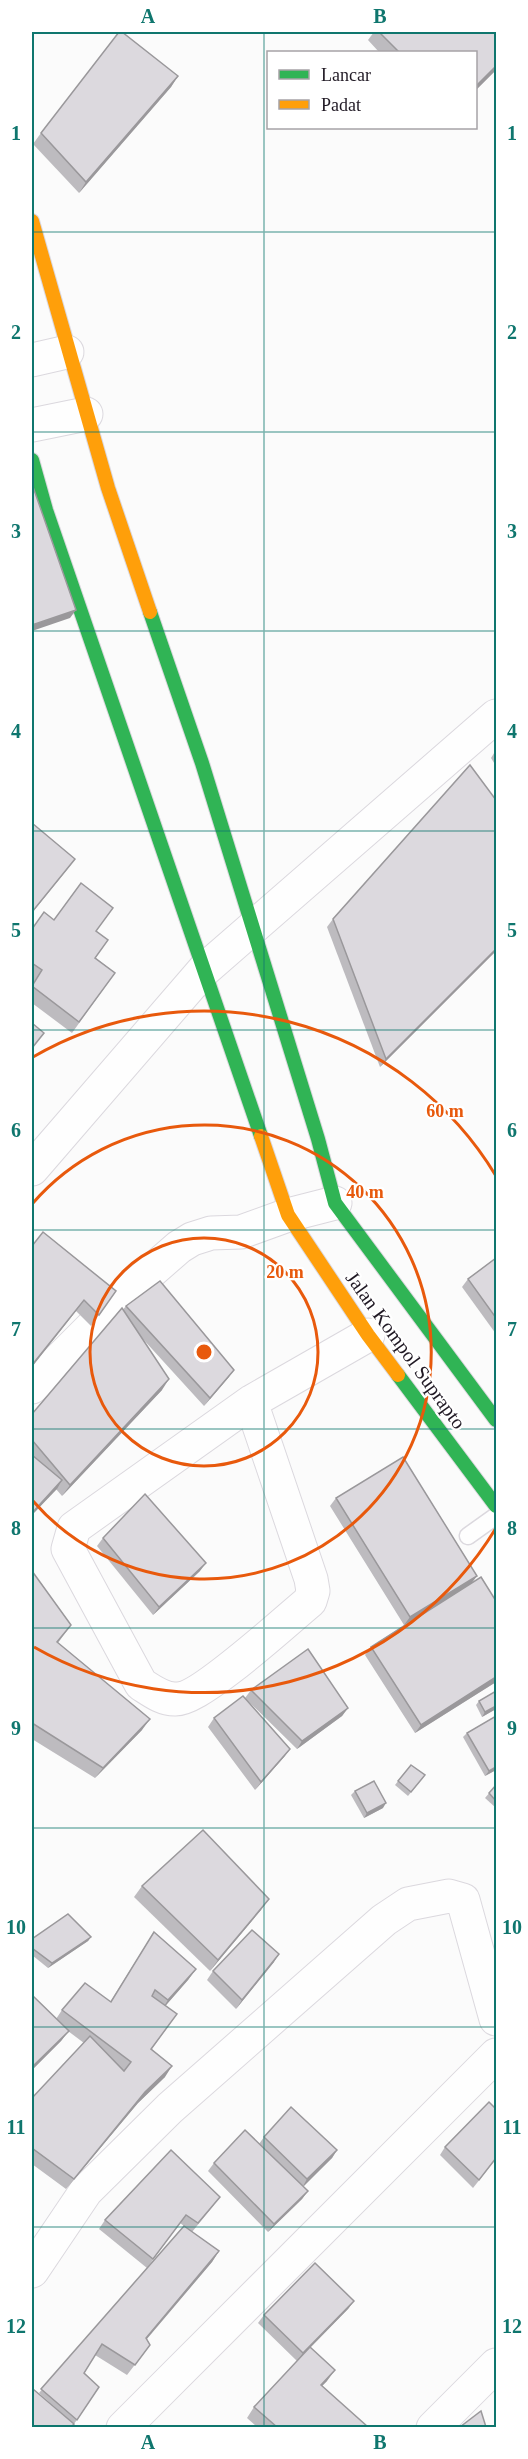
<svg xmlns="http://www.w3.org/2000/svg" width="528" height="2459" viewBox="0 0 528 2459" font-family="Georgia,serif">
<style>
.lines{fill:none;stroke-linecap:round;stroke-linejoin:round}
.lane-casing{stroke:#dbd8de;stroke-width:19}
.street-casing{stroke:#dbd8de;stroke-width:35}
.fast-casing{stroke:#dbd8de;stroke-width:16}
.slow-casing{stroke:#dbd8de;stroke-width:16}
.lane{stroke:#fefefe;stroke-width:16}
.street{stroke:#fefefe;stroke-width:33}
.fast{stroke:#30b455;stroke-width:14}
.slow{stroke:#ff9f0a;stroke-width:14}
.wall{fill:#bdbbbf}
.shaded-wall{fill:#9a989b}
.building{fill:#dcd9de;stroke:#9a989b;stroke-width:1.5}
.grid{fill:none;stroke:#0f766e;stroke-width:1.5;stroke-opacity:0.55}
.ring{fill:none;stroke:#e8590c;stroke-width:3}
.labels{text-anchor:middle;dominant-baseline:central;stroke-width:4.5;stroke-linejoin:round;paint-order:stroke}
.street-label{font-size:20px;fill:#201924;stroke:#fff}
.centre{fill:#e8590c;stroke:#fff;stroke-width:3}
.ring-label{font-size:18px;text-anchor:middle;font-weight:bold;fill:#e8590c;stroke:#fff;stroke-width:4.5;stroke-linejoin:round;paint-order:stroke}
.neatline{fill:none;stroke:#0f766e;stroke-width:2}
.grid-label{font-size:20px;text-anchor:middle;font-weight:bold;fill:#0f766e}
</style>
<rect width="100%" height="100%" fill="#fbfbfb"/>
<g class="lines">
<defs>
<polyline id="lane" points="468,1536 496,1516"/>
<g id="street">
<polyline points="32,360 67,352"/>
<polyline points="32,425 86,414"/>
<polyline points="32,1169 203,971 496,716"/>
<polyline points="32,1387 124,1295 179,1247 192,1239 211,1233 241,1232 288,1215 335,1203"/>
<path d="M251,1402l60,177 2,12 -3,10c-23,19 -111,100 -135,98 -13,0 -23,-8 -34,-15l-73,-135 6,-21 177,-126 117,-67"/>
<polyline points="32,2271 86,2191 170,2108 384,1920 408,1904 449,1896 463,1900 496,2019"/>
<polyline points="123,2428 496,2055"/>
<polyline points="433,2428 496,2365"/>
</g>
<g id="fast">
<polyline points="32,460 46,510 261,1136"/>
<polyline points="150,612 202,763 318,1139 335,1203 496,1420"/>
<polyline points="398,1375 496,1506"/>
</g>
<g id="slow">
<polyline points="32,221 108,488 150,612"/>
<polyline points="261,1136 288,1215 368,1335 398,1375"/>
</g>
</defs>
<use href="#lane" class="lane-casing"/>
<use href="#street" class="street-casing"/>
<use href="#fast" class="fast-casing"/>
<use href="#slow" class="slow-casing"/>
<use href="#lane" class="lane"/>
<use href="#street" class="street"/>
<use href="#fast" class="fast"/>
<use href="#slow" class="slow"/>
</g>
<g class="wall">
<polygon points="374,32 496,32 496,70 476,90 476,52 379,52 368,40"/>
<polygon points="178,76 171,87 79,193 33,144 41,133"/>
<polygon points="496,750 496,766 491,758"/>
<polygon points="333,919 496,951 380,1067 327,927"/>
<polygon points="54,920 96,931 96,958 115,973 72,1033 32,1003 32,985 34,981 32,979 32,929"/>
<polygon points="32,1246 116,1291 91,1326 76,1311"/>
<polygon points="496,1258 496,1334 462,1287 468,1279"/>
<polygon points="126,1306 234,1370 228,1378 204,1406 142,1338 162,1390 62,1496 56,1489 32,1515 32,1414"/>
<polygon points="336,1498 472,1582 496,1682 415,1733 365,1655 371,1647 404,1625 330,1506"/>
<polygon points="103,1538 200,1571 153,1615 97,1546"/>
<polygon points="32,1571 71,1625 58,1643 142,1730 95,1778 32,1739"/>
<polygon points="251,1690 348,1708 342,1716 297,1749 247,1700 290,1749 284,1757 255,1790 208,1727 214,1718 245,1698"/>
<polygon points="479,1701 496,1709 482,1717 476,1705"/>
<polygon points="496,1716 496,1770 485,1776 463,1737 467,1733"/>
<polygon points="411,1765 425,1775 408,1796 395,1785"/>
<polygon points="496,1785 496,1808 485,1798"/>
<polygon points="355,1791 383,1808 364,1818 351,1795"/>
<polygon points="142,1886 261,1910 210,1971 134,1897"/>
<polygon points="154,1932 196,1969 188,1980 165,2006 169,2025 152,2049 165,2077 138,2103 66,2189 32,2164 32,2098 84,2043 68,2031 61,2041 32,2070 32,1995 56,2019 62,2010 110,2002"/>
<polygon points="91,1937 88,1941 48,1968 32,1955 32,1939"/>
<polygon points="274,1962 236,2009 207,1980 213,1971"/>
<polygon points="264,2137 337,2150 332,2158 303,2186 308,2191 302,2199 268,2232 208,2171 214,2163 259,2144"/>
<polygon points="445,2147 496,2159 473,2188 440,2155"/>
<polygon points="214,2205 192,2232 219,2251 212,2262 147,2339 150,2345 127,2375 95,2355 84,2373 99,2387 74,2424 39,2393 184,2226 180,2223 147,2268 99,2229 105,2220"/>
<polygon points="354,2301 348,2309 310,2348 327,2381 322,2386 368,2427 257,2427 247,2418 254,2407 297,2361 258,2323 264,2315"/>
</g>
<g class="shaded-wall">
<polygon points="496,66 496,70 476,90 476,86"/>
<polygon points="178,76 171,87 79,193 86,182"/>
<polygon points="76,610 70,618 32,631 32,625"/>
<polygon points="75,859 69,867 32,913 32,912"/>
<polygon points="496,949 496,951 380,1067 386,1059"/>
<polygon points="84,1300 76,1311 32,1367 32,1365"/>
<polygon points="234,1370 228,1378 204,1406 210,1398"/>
<polygon points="169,1379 162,1390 62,1496 70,1485"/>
<polygon points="62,1480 57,1489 32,1515 32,1513"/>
<polygon points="206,1563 200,1571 153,1615 159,1607"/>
<polygon points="477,1576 471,1584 404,1625 410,1617"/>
<polygon points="496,1677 496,1682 415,1733 421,1725"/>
<polygon points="496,1706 496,1709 482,1717 485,1712"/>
<polygon points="348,1708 342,1716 297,1749 302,1741"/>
<polygon points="150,1719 142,1730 95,1778 103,1768"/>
<polygon points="290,1749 284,1757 255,1790 261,1782"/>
<polygon points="496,1767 496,1770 485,1776 489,1771"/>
<polygon points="386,1803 383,1808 364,1818 367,1813"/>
<polygon points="269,1899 261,1910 210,1971 218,1960"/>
<polygon points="91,1937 88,1941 48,1968 52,1963"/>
<polygon points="279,1954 274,1962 236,2009 242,2000"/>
<polygon points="196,1969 188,1980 161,2011 168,2000"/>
<polygon points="69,2031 61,2041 32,2070 32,2067"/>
<polygon points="172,2066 165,2077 138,2103 66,2189 74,2179 145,2092"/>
<polygon points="337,2150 332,2158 302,2188 307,2179"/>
<polygon points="308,2191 302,2199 268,2232 274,2224"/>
<polygon points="219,2251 212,2262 138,2349 146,2338"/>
<polygon points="354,2301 348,2309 297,2361 303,2353"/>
<polygon points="335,2370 327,2381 313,2395 321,2385"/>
</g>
<g class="building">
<polygon points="119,32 122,32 178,76 86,182 41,133"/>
<polygon points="379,32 496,32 496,66 476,86 476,52 399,52"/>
<polygon points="32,484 76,610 32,625"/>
<polygon points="470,765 496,800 496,949 386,1059 333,919"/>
<polygon points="32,823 75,859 32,912"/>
<polygon points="81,883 113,908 96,931 108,940 95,958 115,973 79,1022 32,986 42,970 32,963 32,929 44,912 54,920"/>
<polygon points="32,1023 44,1033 32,1048"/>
<polygon points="43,1232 116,1291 99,1315 84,1300 32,1365 32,1246"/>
<polygon points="496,1258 496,1318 468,1279"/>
<polygon points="160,1281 234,1370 210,1398 126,1306"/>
<polygon points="122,1308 169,1379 70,1485 32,1440 32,1414"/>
<polygon points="32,1455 62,1480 32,1513"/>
<polygon points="403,1457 477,1576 410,1617 336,1498"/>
<polygon points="145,1494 206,1563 159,1607 103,1538"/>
<polygon points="32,1571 71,1625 57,1642 150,1719 103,1768 32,1723"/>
<polygon points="481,1577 496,1601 496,1677 421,1725 371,1647"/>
<polygon points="308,1649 348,1708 302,1741 251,1690"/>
<polygon points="496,1691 496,1706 485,1712 479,1701"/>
<polygon points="243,1696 290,1749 261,1782 214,1718"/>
<polygon points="496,1716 496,1767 489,1771 467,1733"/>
<polygon points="411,1765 425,1775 411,1792 398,1781"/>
<polygon points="374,1781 386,1803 367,1813 355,1791"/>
<polygon points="496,1785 496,1801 489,1793"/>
<polygon points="203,1830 269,1899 218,1960 142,1886"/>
<polygon points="68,1914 91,1937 52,1963 32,1948 32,1939"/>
<polygon points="252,1930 279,1954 242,2000 213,1971"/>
<polygon points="154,1932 196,1969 168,2000 155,1990 152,1996 177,2014 151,2049 172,2066 145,2092 74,2179 32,2148 32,2098 90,2036 124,2071 131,2062 62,2010 85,1983 111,2002"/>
<polygon points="32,1995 69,2031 32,2067"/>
<polygon points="489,2102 496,2109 496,2158 479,2180 445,2147"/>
<polygon points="291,2107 337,2150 307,2179 264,2137"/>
<polygon points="245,2130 308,2191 274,2224 214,2163"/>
<polygon points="171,2150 220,2197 198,2223 186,2215 153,2259 105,2220"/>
<polygon points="184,2226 219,2251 146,2338 150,2345 135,2365 102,2344 84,2373 99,2387 77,2420 41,2389"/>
<polygon points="315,2263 354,2301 303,2353 264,2315"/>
<polygon points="310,2347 335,2370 321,2385 368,2427 277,2427 254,2407"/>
<polygon points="33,2389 74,2424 71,2427 32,2427 32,2391"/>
<polygon points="481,2411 486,2427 460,2427"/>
</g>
<path class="grid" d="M264,32v2396M32,232h464M32,432h464M32,631h464M32,831h464M32,1030h464M32,1230h464M32,1429h464M32,1628h464M32,1828h464M32,2027h464M32,2227h464"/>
<g class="ring">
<circle cx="204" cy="1352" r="114"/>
<path d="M33 1203A227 227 0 1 1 33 1501"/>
<path d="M496 1528A341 341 0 0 1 34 1647M33 1057A341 341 0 0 1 496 1176"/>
</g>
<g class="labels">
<g class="street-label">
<text transform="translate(406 1350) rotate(54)">Jalan Kompol Suprapto</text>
</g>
</g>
<circle cx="204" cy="1352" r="9" class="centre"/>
<g class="ring-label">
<text x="445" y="1117">60 m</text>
<text x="365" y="1198">40 m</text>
<text x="285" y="1278">20 m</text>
</g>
<rect width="528" height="2459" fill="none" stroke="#ffffff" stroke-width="66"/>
<rect x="267" y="51" width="210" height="78" fill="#ffffff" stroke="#a6a3a7" stroke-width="1.5"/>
<rect x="279" y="70" width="30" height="9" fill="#30b455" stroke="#a6a3a7" stroke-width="1.5"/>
<text x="321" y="81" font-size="18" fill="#201924">Lancar</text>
<rect x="279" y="100" width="30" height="9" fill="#ff9f0a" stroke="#a6a3a7" stroke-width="1.5"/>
<text x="321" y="111" font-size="18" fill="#201924">Padat</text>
<rect x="33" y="33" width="462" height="2393" class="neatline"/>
<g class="grid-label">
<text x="148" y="23">A</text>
<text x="380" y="23">B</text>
<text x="16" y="140">1</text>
<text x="512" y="140">1</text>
<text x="16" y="339">2</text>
<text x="512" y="339">2</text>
<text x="16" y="538">3</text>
<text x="512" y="538">3</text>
<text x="16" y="738">4</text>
<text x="512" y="738">4</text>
<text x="16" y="937">5</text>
<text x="512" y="937">5</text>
<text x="16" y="1137">6</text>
<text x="512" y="1137">6</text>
<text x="16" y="1336">7</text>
<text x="512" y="1336">7</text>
<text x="16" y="1535">8</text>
<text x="512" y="1535">8</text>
<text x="16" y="1735">9</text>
<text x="512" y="1735">9</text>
<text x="16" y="1934">10</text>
<text x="512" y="1934">10</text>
<text x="16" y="2134">11</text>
<text x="512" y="2134">11</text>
<text x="16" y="2333">12</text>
<text x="512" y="2333">12</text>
<text x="148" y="2449">A</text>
<text x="380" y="2449">B</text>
</g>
</svg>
